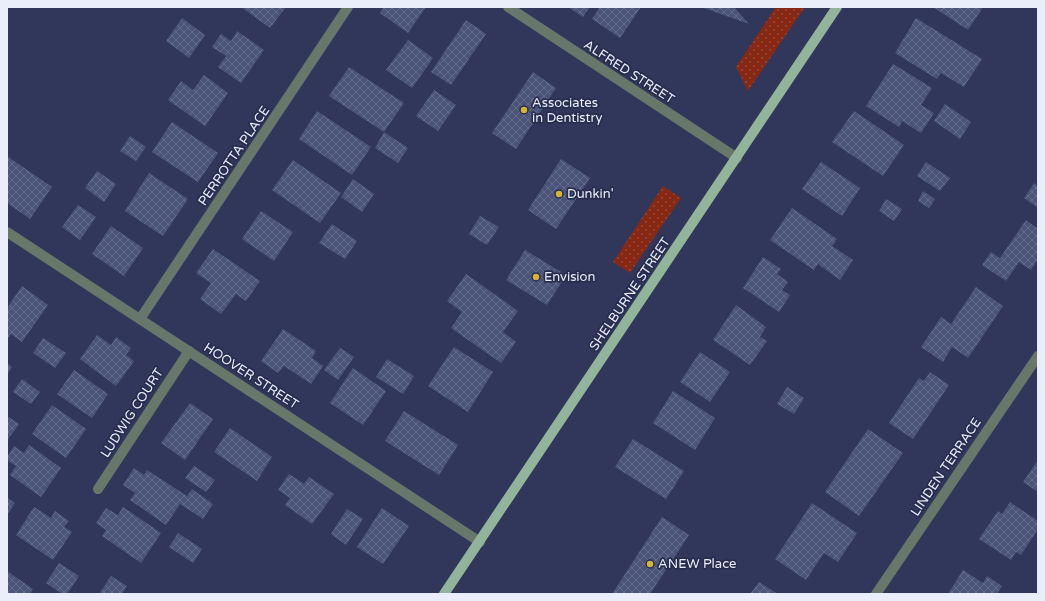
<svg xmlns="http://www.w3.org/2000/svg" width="1045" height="601" viewBox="0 0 1045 601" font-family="'Varela Round',sans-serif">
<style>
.grass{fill:url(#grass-dots)}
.building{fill:url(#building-cross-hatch)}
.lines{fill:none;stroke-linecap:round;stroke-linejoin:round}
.street{stroke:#67786b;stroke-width:10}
.primary{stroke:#91b49a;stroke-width:10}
.poi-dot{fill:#d7b434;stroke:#262d4f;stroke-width:1.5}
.labels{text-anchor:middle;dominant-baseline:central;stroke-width:3.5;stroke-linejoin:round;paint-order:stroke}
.street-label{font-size:13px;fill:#eaeefb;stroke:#262d4f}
.poi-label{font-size:13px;fill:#eaeefb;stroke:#262d4f;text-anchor:start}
</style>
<defs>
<pattern id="grass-dots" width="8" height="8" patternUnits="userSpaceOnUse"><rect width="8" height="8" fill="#872815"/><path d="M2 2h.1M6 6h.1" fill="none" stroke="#984838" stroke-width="1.8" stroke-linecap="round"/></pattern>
<pattern id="building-cross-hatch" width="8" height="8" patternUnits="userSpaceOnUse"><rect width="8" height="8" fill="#4a5378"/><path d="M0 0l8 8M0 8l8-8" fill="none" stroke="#646c8c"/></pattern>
</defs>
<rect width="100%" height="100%" fill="#30375a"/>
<g class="grass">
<polygon points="776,7 805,7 748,91 736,67"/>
<polygon points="663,186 681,198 630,273 613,262"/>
</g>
<g class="building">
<polygon points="241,7 286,7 270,28"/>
<polygon points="384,7 426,7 408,33 380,13"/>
<polygon points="568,7 590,7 583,17"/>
<polygon points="600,7 641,7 620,38 592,19"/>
<polygon points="701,7 734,7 749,24"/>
<polygon points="933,7 983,7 968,30"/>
<polygon points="182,18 205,35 189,58 166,41"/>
<polygon points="916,18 982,59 964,87 941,73 937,79 895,53"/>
<polygon points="466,20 486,34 451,85 431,72"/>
<polygon points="237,31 264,50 241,83 218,67 226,56 212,47 221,34 231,41"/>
<polygon points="408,40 433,58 412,88 386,70"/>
<polygon points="893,64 932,88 921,105 934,113 921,133 902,121 899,127 866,106"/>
<polygon points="349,67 404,103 384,132 408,148 398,163 375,148 384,132 329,96"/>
<polygon points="533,72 556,88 516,149 492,133"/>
<polygon points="204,75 228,93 205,126 168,100 181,81 193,90"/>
<polygon points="434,90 456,105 438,131 416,116"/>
<polygon points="945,104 971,122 960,139 934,121"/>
<polygon points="317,111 371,147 352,175 299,139"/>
<polygon points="854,111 904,145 883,176 832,142"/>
<polygon points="172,122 218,153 198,182 152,152"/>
<polygon points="130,136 146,147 136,161 120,151"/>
<polygon points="7,156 52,187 30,219 7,203"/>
<polygon points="561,159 590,178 556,229 528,210"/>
<polygon points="293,160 341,193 320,223 272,190"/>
<polygon points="821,162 860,188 842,216 802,189"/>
<polygon points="926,162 950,178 940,191 917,176"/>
<polygon points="97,171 116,184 104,202 85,188"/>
<polygon points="149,173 188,199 163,236 125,211"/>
<polygon points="353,179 374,194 362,212 341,197"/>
<polygon points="1034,183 1038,186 1038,208 1024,198"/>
<polygon points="923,191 935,199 929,208 918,201"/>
<polygon points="886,199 902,209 894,221 879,211"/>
<polygon points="78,205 96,217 80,240 62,227"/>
<polygon points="792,208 837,239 832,246 853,260 840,280 818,264 814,270 770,240"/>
<polygon points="261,211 293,232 274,261 242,239"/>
<polygon points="480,216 499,227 487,245 469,234"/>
<polygon points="1026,220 1038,229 1038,259 1031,270 1019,262 1006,281 982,265 991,252 1000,258"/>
<polygon points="332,224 357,241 345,259 319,243"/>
<polygon points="111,226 143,248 124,276 92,254"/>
<polygon points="213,249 260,281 246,301 236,294 221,314 200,299 211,283 196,273"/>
<polygon points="525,250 566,275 547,305 506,280"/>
<polygon points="763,257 781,269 777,274 788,282 782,290 790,295 779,312 743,288"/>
<polygon points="466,274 518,311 503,332 516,342 501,363 451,328 462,312 447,301"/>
<polygon points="22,286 48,305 22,342 11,334 7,340 7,308"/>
<polygon points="976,287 1003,306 968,358 952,347 943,362 921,347 941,317 951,324"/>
<polygon points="736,305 766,327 760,337 767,341 750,365 713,340"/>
<polygon points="283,329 316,351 312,358 323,366 311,384 284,366 278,373 261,361"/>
<polygon points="97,335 111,345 116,337 131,348 126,355 134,361 116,386 80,359"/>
<polygon points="43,338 66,353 55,368 33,353"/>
<polygon points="454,347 493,372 468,412 428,386"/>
<polygon points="340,348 354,357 338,380 324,370"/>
<polygon points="700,352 730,372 710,402 680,382"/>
<polygon points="387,359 414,376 403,394 376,377"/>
<polygon points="7,363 12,367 7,375"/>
<polygon points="353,368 386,391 363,425 330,403"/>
<polygon points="74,370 108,394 92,418 57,394"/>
<polygon points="930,372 949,385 913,439 889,423 919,378 924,381"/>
<polygon points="22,379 40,392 31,404 13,392"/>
<polygon points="787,387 804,398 794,414 777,404"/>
<polygon points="673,391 715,418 695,450 653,423"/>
<polygon points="190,403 213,419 185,460 161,443"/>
<polygon points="52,405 86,429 66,458 32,434"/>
<polygon points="404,411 458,445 439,475 385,441"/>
<polygon points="7,416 19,424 7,441"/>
<polygon points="230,428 272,457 257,481 214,452"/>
<polygon points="868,429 903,453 859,516 825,492"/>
<polygon points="633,439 684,471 666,499 615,467"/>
<polygon points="29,445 61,468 41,497 10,475 16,466 7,460 7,457 14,446 24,453"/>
<polygon points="1038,460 1038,492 1023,482"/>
<polygon points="194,466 215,480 206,492 185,478"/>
<polygon points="134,468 144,475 147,470 187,496 192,489 213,504 203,519 180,504 166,525 130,500 135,493 123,485"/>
<polygon points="289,474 304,484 309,477 334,494 312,524 285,505 290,498 278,490"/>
<polygon points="7,497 15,503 7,515"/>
<polygon points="1010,502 1038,521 1038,529 1021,555 1016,552 1011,560 979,539 998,511 1002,514"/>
<polygon points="812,503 857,533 838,562 824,553 806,580 775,559"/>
<polygon points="34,507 51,518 55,511 69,521 64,527 72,532 53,560 16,535"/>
<polygon points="123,507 161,533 141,563 102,536 106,530 96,523 106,508 118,515"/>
<polygon points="382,508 409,526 383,564 357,547"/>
<polygon points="347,509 363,519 346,545 331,534"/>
<polygon points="662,517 689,535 650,594 612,594"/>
<polygon points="178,533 202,549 193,563 169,547"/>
<polygon points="59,563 79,576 67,594 62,594 46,583"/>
<polygon points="963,570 983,583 987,576 1002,586 997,594 948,594"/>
<polygon points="7,571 33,589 30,594 7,594"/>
<polygon points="111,576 127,586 122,594 99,594"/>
<polygon points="759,582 778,594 750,594"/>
</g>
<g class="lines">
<g class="street">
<polyline points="508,7 737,158"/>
<polyline points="7,232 480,542"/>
<polyline points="140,319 348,7"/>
<polyline points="98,489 189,351"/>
<polyline points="876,594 1038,356"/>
</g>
<polyline class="primary" points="444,594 837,7"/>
</g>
<g class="poi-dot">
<circle cx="524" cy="110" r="4"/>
<circle cx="559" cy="194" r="4"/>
<circle cx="536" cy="277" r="4"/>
<circle cx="650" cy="564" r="4"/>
</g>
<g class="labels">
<g class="street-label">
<text transform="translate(629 72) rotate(33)">ALFRED STREET</text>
<text transform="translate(234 156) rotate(-56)">PERROTTA PLACE</text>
<text transform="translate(630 294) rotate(-56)">SHELBURNE STREET</text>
<text transform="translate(251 376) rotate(33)">HOOVER STREET</text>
<text transform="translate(132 413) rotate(-57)">LUDWIG COURT</text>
<text transform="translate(946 467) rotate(-56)">LINDEN TERRACE</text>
</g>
<g class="poi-label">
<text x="532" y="103">Associates<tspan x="532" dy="15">in Dentistry</tspan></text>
<text x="567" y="194">Dunkin'</text>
<text x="544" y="277">Envision</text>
<text x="658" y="564">ANEW Place</text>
</g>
</g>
<rect width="1045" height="601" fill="none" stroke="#eaeefb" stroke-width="16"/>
</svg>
